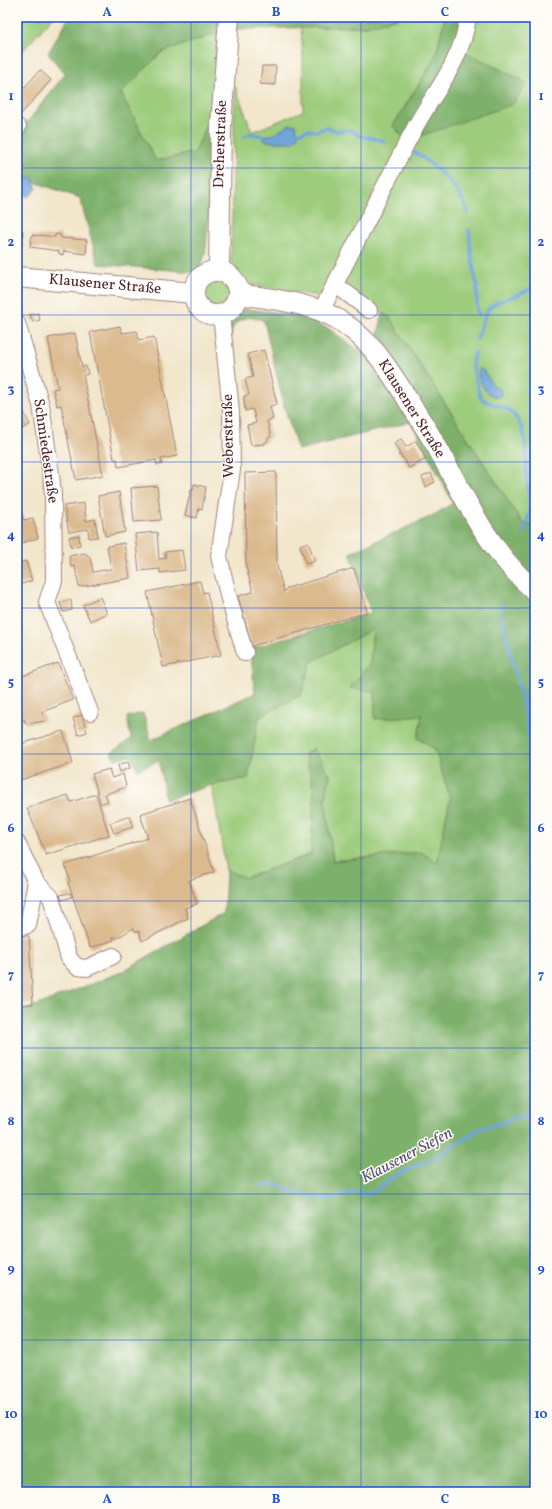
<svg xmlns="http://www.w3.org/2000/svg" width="552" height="1509" viewBox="0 0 552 1509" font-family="Vollkorn,serif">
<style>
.green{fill:#9ccc7b;stroke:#737653}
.forest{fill:#7db06b;stroke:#64684b}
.water{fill:#70a4dc;stroke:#5d6284}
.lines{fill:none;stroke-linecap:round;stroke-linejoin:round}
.stream{stroke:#70a4dc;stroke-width:3.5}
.building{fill:#dbba8e}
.minor-casing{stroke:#9e827b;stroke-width:18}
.major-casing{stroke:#9e827b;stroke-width:22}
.minor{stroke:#fff;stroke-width:16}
.major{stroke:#fff;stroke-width:20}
.grid{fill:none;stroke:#1d4ed8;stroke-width:1;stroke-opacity:0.55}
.labels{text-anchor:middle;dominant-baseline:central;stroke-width:3;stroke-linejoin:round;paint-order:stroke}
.street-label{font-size:15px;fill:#4a1f2b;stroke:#fdfcf7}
.water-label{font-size:16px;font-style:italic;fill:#595472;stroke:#fdfcf7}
.neatline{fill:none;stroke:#1d4ed8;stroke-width:1.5}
.grid-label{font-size:13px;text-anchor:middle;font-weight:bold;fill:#1d4ed8}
</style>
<rect width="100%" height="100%" fill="#fdfcf7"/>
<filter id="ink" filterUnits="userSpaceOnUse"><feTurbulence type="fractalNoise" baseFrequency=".025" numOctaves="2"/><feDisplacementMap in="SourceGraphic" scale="8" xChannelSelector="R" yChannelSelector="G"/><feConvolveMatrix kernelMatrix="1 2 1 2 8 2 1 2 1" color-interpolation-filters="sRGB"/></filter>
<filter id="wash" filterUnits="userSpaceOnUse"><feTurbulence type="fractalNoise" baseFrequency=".012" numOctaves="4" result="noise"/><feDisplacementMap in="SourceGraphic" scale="16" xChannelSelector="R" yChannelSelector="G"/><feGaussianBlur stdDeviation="0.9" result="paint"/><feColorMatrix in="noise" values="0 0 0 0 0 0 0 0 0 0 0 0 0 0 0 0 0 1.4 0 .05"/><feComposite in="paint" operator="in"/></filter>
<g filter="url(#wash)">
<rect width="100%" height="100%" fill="#f2e6cb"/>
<g class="green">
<polygon points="17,17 53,17 17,57"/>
<polygon points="402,17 445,17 435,58 393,126 527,83 457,48 464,17 535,17 535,524 523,524 390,318 341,282 323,297 249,284 235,270 231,261 235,86 252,132 303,111 303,59 301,28 365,26"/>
<polygon points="218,33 213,112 195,152 156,161 121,93 162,52"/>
<circle cx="216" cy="294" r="13"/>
<polygon points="373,629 370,663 375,692 375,719 422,715 418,738 435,749 450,798 437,864 421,852 333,861 325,800 330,775 305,754 314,790 311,854 245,878 226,870 212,785 248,778 259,717 301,695 311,662"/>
</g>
<g class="forest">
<path d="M69,17h333l-37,9 -122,3 -25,4 -56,19 -41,41 35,68 39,-9 18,-40 -4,104c-4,18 1,43 -14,56l-97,-8 -18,-66 -63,-22v-41l48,-61 -17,-21z"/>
<polygon points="445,17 464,17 457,48 527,83 513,104 406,141 393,126 435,58"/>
<path d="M248,309l53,7 28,13 28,20 21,-15 5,-21 7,5 133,206h12v968h-518v-479l102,-40 105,-60 2,-43 20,8 65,-24 3,-64 -9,-36 8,-6 17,27 -5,25 8,61 88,-9 16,11 13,-65 -15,-49 -17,-11 4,-23 -47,4v-27l-25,-4 20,-25 3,-34 -62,33 -10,33 -42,22 -11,61 -36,7 -47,15 -6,-40 -21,10 -8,-14 -15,3 -4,-6 20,-14 -4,-22 16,-4 8,27 104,-47 -5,-44 121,-36 -21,-60 82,-37 21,-13 -42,-81 -113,28 -14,-44 -20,-85c-14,-8 -33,-2 -33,16 -1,-5 -3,-12 -2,-16 2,-8 12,-12 19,-12z"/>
</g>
<g class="water">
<polygon points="290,124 296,125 298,137 293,142 273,142 264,140 265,136 275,134"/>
<polygon points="32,177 37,189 28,197 22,193 19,185"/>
<path d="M479,369l4,1 10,15 8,6v4c-9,9 -26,-15 -22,-26z"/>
</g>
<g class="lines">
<g class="stream">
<polyline points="298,133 307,130 316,131 327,128 338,131 350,130 360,136 381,140 385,142"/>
<polyline points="245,136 250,134 265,136"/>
<path d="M414,152c20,12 48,38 54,61"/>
<polyline points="469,230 472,260 477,286 477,312 479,315"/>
<path d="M477,339c3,-9 6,-21 11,-29 8,-12 36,-13 47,-25"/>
<path d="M475,352l-3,11 8,34c8,9 21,7 30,14 19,17 15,39 16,61 1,13 5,26 4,39 -1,8 -5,14 -6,21"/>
<path d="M501,605l-1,5 1,6c9,34 17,68 25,101 3,15 4,31 9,45"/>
<polyline points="262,1186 268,1184 279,1185 292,1192 328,1199 358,1192 364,1194 370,1193 385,1185 388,1180 394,1178 400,1173 439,1156 479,1129 505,1122 520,1115 524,1118 535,1115"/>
</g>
</g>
<g id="blocks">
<g class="building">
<polygon points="262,66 276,66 275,85 260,84"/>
<polygon points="40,70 51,80 21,114 17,111 17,96"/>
<polygon points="17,230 23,231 22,247 17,246"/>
<polygon points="55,234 61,235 61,238 87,240 86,254 64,251 63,255 59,254 59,251 30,247 32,235 38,236 38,235 55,237"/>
<polygon points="38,313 40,320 33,322 30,315"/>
<polygon points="120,326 122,333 137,331 139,340 154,337 177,456 161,459 162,464 157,465 156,460 118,467 117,459 114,459 90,332"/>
<polygon points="75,333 82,367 86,366 88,374 83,375 103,475 76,480 61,405 57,406 53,389 58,388 48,338"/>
<polygon points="264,350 277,404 270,406 273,419 267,421 271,437 268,438 268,441 265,442 265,444 251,445 247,425 256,423 253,410 252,409 245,411 244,396 249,395 245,379 253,377 248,354"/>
<polygon points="17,398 30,425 17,431"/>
<polygon points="401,439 406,447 416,441 426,459 409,468 403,457 402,458 401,455 399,456 398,455 400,454 394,443"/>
<polygon points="276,472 277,566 284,592 287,588 354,568 367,612 252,646 238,596 253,592 246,567 245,473"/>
<polygon points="431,473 435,482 426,487 422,477"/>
<polygon points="194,484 206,487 202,509 199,508 197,518 185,515 191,490 193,490"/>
<polygon points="157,486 161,520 134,522 131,488"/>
<polygon points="119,492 125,532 105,536 98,496"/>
<polygon points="84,503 86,521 95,519 98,537 89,538 88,529 69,532 64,506"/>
<polygon points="22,514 24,520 33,518 38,538 22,543 19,531 17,532 17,516"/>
<polygon points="157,532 159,559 166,558 165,552 182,550 185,570 160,573 160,569 139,571 135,534"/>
<polygon points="79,535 80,545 71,547 69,537"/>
<polygon points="308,542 315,561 306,564 300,545"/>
<polygon points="124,543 130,578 79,587 75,566 71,567 69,556 85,553 90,557 93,572 111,569 107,546"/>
<polygon points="26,561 32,581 17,585 17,563"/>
<polygon points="200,581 203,593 207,592 221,655 163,667 147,592"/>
<polygon points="100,597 107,613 90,621 83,605"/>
<polygon points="71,600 72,610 63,612 60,602"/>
<polygon points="58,663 73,700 42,712 45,721 26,724 24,719 17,723 17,678"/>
<polygon points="82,715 87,732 78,735 73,718"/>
<polygon points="63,731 73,763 17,781 17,745"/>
<polygon points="128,762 130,768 120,772 118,765"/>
<polygon points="109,769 112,778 123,774 126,786 124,788 105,794 108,801 101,804 92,774"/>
<polygon points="96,794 109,835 46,855 27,808 68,795 71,802"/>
<polygon points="190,798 214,872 189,880 197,904 185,908 188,918 142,941 139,931 136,932 133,928 116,939 115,936 113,937 114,940 90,948 68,882 70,881 65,865 148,838 140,814"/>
<polygon points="130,816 133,827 114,833 110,823"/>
<polygon points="70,893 72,897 62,900 60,895"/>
<polygon points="17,936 29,936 33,1004 17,1005"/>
</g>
</g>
</g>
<g filter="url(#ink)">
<use href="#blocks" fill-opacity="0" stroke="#9e827b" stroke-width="1"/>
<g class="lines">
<defs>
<g id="minor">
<polyline points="17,128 18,127"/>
<polyline points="334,286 340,288 369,310"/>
<path d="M321,311c31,-59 60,-119 91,-178 20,-39 50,-70 56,-116"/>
<polyline points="221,314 231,411 232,470 219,556 228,595 245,653"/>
<polyline points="17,323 41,405 51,474 53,494 54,581 47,602 90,712"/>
<polyline points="17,843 36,882 51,897 69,958 77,967 87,968 113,956"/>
<polyline points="17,928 28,925 36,882"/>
</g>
<g id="major">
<circle cx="216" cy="293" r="22"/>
<polyline points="219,271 221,125 229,17"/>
<polyline points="17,277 193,293"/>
<path d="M238,294c27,4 57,7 83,17 44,18 67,56 90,94 9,14 18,28 26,42 28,51 52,105 98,144"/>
</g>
</defs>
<use href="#minor" class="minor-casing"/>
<use href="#major" class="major-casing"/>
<use href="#minor" class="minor"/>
<use href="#major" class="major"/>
</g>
</g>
<path class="grid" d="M191,17v1475M361,17v1475M17,168h518M17,315h518M17,462h518M17,608h518M17,754h518M17,901h518M17,1048h518M17,1194h518M17,1340h518"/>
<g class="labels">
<g class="street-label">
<text transform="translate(221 144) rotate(-88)">Dreherstraße</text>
<text transform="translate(105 285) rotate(5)">Klausener Straße</text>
<text transform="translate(411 409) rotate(58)">Klausener Straße</text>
<text transform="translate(229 436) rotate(-91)">Weberstraße</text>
<text transform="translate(45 451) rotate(82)">Schmiedestraße</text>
</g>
<g class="water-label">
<text transform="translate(407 1156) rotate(-28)">Klausener Siefen</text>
</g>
</g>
<rect width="552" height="1509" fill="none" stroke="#fdfcf7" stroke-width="44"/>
<rect x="22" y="22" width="508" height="1465" class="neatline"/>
<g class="grid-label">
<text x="107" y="16">A</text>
<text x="276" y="16">B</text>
<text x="445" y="16">C</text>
<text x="11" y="100">1</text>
<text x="541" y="100">1</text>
<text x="11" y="246">2</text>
<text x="541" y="246">2</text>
<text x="11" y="393">3</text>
<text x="541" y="393">3</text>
<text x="11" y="539">4</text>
<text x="541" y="539">4</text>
<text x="11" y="686">5</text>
<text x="541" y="686">5</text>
<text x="11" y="832">6</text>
<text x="541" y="832">6</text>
<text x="11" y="979">7</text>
<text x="541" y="979">7</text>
<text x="11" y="1125">8</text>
<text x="541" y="1125">8</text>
<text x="11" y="1272">9</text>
<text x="541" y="1272">9</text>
<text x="11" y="1418">10</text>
<text x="541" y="1418">10</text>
<text x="107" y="1503">A</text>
<text x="276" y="1503">B</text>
<text x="445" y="1503">C</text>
</g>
</svg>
